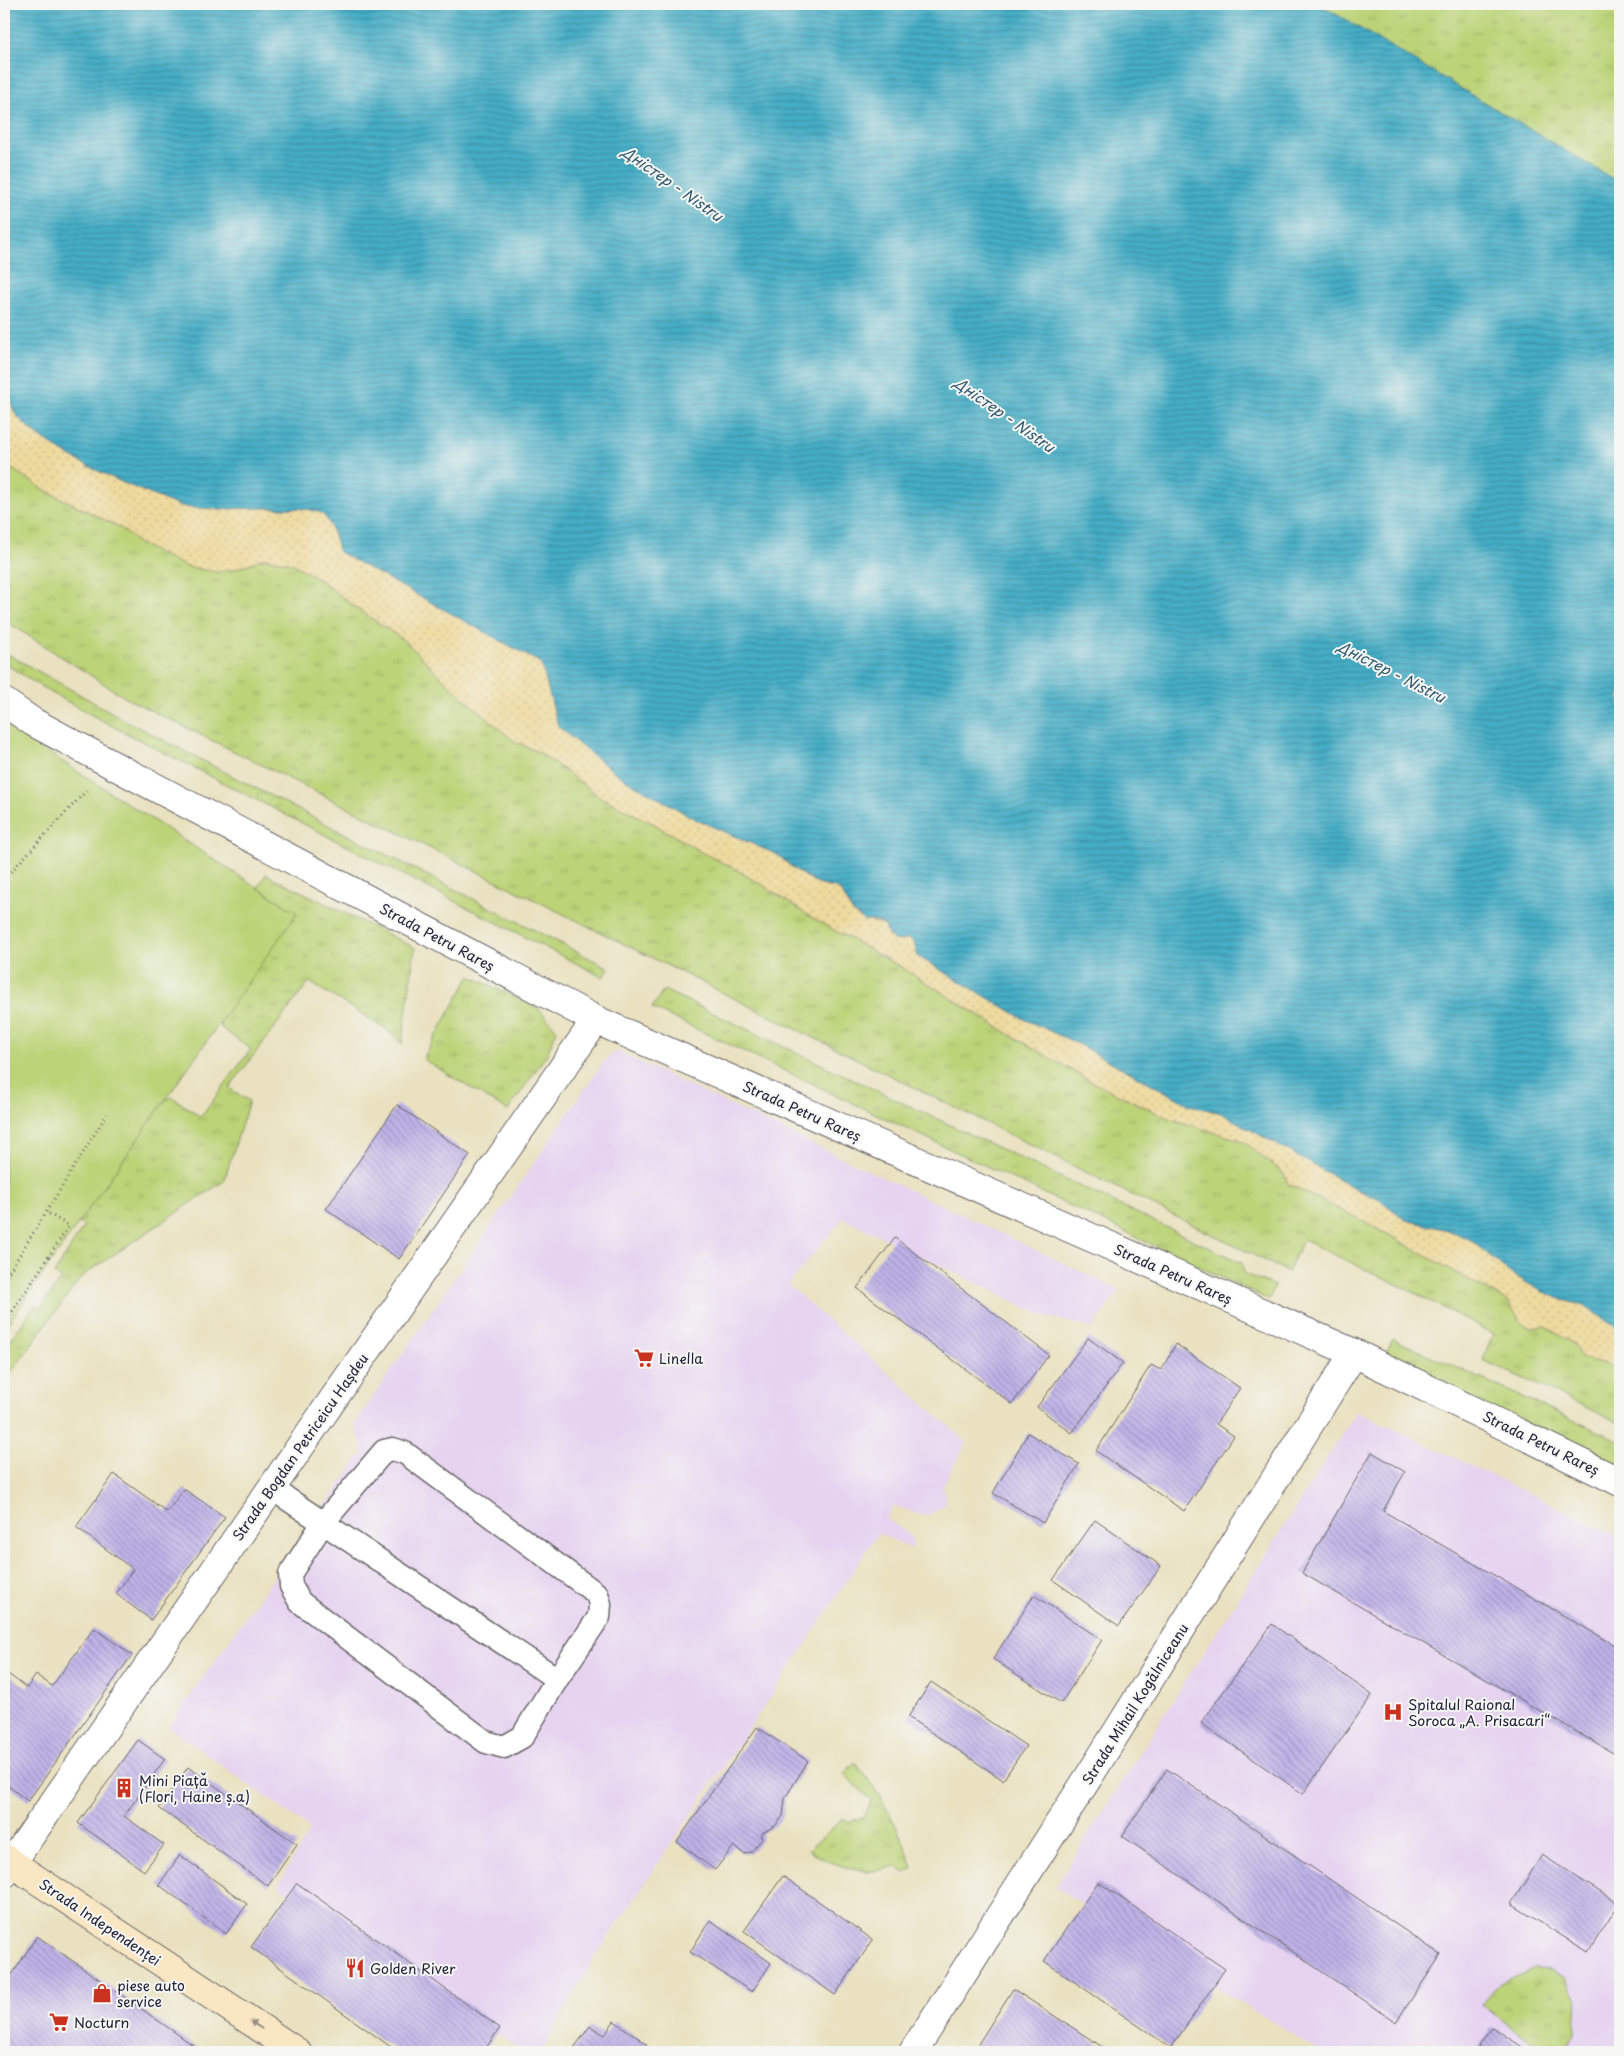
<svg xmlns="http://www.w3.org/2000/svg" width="1624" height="2056" viewBox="0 0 1624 2056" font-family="'Playpen Sans',sans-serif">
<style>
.built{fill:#e6d3f0}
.grass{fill:url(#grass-tufts);stroke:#6f7a59}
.sand{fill:url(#sand-dots);stroke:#887e6c}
.green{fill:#bcd377;stroke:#6f7a59}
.water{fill:url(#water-rules);stroke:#346880}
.building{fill:url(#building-back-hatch)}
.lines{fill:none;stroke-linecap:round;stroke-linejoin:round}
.lane-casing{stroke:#686569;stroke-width:25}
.street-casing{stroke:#686569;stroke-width:30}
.secondary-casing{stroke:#686569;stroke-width:30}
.path{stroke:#686569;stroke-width:3;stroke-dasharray:1 4;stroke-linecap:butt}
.lane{stroke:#fff;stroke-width:22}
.street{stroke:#fff;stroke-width:28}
.secondary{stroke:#f9e7c3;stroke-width:28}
.oneway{fill:#988e86}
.labels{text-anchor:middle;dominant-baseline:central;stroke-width:4;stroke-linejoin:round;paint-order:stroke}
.street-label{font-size:14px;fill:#22223b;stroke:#f6f6f2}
.poi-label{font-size:14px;fill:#22223b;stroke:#f6f6f2;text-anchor:start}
.water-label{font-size:15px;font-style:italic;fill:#305a72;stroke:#f6f6f2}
</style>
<defs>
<pattern id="grass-tufts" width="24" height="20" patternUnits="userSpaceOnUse" patternTransform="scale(1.25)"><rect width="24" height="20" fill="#bcd377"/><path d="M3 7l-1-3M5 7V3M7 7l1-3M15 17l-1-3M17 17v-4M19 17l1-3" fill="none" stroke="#a1b568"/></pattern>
<pattern id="sand-dots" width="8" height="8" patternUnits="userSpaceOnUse" patternTransform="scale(1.25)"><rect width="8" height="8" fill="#eeda9e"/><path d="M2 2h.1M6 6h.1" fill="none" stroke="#ccbb89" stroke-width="1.8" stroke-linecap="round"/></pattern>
<pattern id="water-rules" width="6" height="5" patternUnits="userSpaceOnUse" patternTransform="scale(1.25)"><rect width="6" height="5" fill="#45adc5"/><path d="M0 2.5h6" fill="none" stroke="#398ca1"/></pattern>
<pattern id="building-back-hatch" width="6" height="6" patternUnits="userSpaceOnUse" patternTransform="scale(1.25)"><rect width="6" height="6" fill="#beb3e8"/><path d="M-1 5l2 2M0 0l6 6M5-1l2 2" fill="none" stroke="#9a91bd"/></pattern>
</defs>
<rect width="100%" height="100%" fill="#f6f6f2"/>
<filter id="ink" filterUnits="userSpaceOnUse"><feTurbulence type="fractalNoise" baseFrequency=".02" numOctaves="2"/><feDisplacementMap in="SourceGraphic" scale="10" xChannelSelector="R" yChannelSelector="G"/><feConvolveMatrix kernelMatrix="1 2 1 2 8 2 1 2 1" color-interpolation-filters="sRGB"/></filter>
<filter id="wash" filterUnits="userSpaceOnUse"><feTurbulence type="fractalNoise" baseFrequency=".0096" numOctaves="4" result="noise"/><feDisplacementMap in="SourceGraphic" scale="20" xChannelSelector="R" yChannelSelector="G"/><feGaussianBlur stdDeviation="1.12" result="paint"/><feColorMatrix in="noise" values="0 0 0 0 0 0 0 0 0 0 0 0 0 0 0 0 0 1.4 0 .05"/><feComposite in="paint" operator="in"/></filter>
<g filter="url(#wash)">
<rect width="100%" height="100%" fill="#e9e1bf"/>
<g class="built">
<polygon points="616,1051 1120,1290 1092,1328 1042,1315 843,1218 788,1285 967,1442 943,1485 946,1504 929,1515 917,1514 894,1505 886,1518 912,1537 913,1549 878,1533 800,1653 591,1963 542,2052 525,2052 278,1885 311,1829 168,1727 363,1452 355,1423 602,1064"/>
<polygon points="1357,1411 1620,1537 1620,2052 1321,2052 1055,1887"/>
</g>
<g class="grass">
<polygon points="1319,4 1620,4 1620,183"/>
<polygon points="4,464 45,490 121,528 138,543 236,569 264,558 292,563 323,582 356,608 405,641 458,693 514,741 540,753 602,798 656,825 703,853 732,867 769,889 809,916 901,967 1019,1040 1092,1082 1171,1119 1243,1141 1284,1174 1288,1184 1386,1233 1508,1302 1521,1322 1530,1328 1546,1326 1574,1344 1580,1357 1616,1367 1620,1370 1620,1423 1483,1360 1493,1334 1411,1291 1303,1240 1288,1272 126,698 4,620"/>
<polygon points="4,652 127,721 236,778 609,968 603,977 112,726 48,691 4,663"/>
<polygon points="266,874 415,948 402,1044 385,1028 309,982 229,1088 249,1101 224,1181 82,1276 4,1382 4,1350 35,1305 40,1308 61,1279 54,1274 84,1226 61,1210 155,1105 172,1097 201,1117 251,1049 221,1028 215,962"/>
<polygon points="470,976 538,1008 557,1030 547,1054 508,1111 423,1059"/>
<polygon points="664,990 1242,1263 1244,1274 1275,1286 1269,1300 652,1008"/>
<polygon points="1393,1339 1620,1441 1620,1471 1384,1356"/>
<path d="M855,1762c26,32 45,67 58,106l-8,5 -10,-7c-6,2 -13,4 -20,5 -21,1 -50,-9 -67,-21l35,-31 7,3 14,-6 8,-15 -28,-27z"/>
<path d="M1534,1969l17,1 14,8 12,21 -2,31 -10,22h-20l-63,-47c16,-22 26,-28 52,-36z"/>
</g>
<path class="sand" d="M4,373l2,1c2,14 3,32 12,43 30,33 96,63 137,79 10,4 22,10 32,11 32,4 63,0 95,1 12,0 26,0 37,4 12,5 16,29 21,40l201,111 7,21 34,63 41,31 72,41 83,36c12,12 26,22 42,29 6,3 13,2 18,6 8,5 9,16 15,23 9,9 21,8 32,13l3,10 13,5 7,-3 6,4 4,14 104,62 54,25 114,62 31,8 137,77 21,9 27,21 42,10 23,10 19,15 73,45 20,5 37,25v40l-4,-3 -36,-10 -6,-13 -28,-18 -16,2 -9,-6 -13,-20 -122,-69 -98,-49 -4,-10 -41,-33 -72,-22 -79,-37 -73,-42 -118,-73 -92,-51 -40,-27 -37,-22 -29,-14 -47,-28 -54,-27 -62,-45 -26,-12 -56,-48 -53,-52 -49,-33 -33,-26 -31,-19 -28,-5 -28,11 -20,3 -31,-6 -47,-23 -17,-15 -76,-38 -41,-26z"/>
<polygon class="green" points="4,724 297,913 4,1329"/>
<path class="water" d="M4,4h1315l301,179v1147l-37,-25 -20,-5 -22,-9 -31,-18 -39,-33 -23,-10 -42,-10 -27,-21 -21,-9 -137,-77 -31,-8 -114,-62 -54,-25 -105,-62 -3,-14 -6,-4c-14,6 -19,1 -23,-13l-10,-4h-11l-11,-9 -11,-19 -5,-5 -16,-3 -24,-14 -19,-16 -83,-36 -72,-41 -41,-31 -24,-21 -17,-63 -202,-111c-4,-11 -8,-35 -20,-40 -11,-4 -25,-4 -37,-4 -32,-1 -63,3 -95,-1 -10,-1 -22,-7 -32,-11 -42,-17 -106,-45 -137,-79 -9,-11 -10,-29 -12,-43l-2,-1z"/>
<g id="blocks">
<g class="building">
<polygon points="397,1105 470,1155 399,1259 326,1209"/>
<polygon points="895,1238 1049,1355 1012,1404 857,1288"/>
<polygon points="1088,1338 1123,1363 1072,1433 1037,1407"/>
<polygon points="1176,1344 1240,1388 1216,1424 1234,1436 1184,1511 1096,1451 1151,1365 1161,1370"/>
<polygon points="1028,1433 1079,1464 1043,1523 993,1493"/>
<polygon points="1372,1452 1405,1472 1383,1511 1620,1648 1620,1757 1302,1573"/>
<polygon points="114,1474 167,1512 184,1489 225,1517 151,1620 116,1594 133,1569 76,1527"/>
<polygon points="1095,1520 1161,1566 1119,1626 1053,1580"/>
<polygon points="1034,1595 1102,1640 1061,1703 993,1659"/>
<polygon points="1272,1624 1372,1695 1303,1794 1201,1723"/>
<polygon points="94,1628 132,1655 28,1801 4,1783 4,1671 27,1688 36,1675 52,1686"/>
<polygon points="931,1682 1026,1746 1003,1780 908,1717"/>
<polygon points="757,1727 808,1761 785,1798 783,1816 775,1826 762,1833 762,1839 751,1852 744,1854 734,1846 715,1870 677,1842"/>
<polygon points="138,1740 165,1759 124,1816 164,1845 144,1871 78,1823"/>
<polygon points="188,1767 297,1844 268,1886 159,1808"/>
<polygon points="1167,1769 1441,1955 1396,2022 1122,1836"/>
<polygon points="180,1855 247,1904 226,1934 159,1885"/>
<polygon points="1542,1855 1619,1904 1588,1952 1511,1904"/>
<polygon points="783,1876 873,1940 835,1995 744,1931"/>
<polygon points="1098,1882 1225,1969 1171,2048 1044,1961"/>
<polygon points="297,1883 500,2028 483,2052 398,2052 251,1947"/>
<polygon points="710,1920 771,1963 752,1992 690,1952"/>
<polygon points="37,1936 203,2052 4,2052 4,1987"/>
<polygon points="1013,1989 1107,2050 1105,2052 973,2052"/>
<polygon points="614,2021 647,2044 641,2052 571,2052 590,2026 605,2035"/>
<polygon points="1492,2027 1530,2052 1475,2052"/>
</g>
</g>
</g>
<g filter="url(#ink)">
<use href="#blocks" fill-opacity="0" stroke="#686569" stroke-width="1"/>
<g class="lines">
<defs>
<g id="lane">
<polygon points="393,1449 405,1453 597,1594 600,1604 599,1617 557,1679 522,1737 504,1747 486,1742 300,1602 291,1586 290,1574 323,1523 384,1451"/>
<polyline points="271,1488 557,1679"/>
</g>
<g id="street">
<polyline points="4,702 33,722 111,764 596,1020 1354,1353 1620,1482"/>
<polyline points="4,1874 596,1020"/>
<polyline points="913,2052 1093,1770 1354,1353"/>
</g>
<polyline id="secondary" points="4,1858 297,2052"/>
</defs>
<use href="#lane" class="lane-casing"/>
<use href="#street" class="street-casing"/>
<use href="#secondary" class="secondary-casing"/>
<g class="path">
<polyline points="4,879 87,790"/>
<polyline points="4,1280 107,1114"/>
<polyline points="4,1324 69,1226 46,1212"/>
</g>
<use href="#lane" class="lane"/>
<use href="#street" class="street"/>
<use href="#secondary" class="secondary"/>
</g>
<defs><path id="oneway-solid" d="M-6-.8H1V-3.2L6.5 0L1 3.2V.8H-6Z" transform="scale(1.25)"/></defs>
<use class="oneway" href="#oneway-solid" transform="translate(256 2025) rotate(-146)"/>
</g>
<defs>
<symbol id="supermarket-bare" viewBox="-9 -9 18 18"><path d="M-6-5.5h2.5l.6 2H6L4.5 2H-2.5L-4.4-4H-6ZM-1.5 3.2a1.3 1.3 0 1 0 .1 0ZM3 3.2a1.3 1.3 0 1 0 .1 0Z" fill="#c8321e" stroke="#f6f6f2" stroke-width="2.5" paint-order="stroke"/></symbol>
<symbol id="hospital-bare" viewBox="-9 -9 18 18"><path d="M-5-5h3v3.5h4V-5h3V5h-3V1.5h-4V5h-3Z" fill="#c8321e" stroke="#f6f6f2" stroke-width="2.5" paint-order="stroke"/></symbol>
<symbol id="building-bare" viewBox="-9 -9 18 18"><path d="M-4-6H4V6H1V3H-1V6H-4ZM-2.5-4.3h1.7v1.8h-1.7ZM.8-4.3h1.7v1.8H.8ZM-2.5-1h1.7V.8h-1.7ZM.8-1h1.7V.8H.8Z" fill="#c8321e" stroke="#f6f6f2" stroke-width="2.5" paint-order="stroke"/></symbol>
<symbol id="restaurant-bare" viewBox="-9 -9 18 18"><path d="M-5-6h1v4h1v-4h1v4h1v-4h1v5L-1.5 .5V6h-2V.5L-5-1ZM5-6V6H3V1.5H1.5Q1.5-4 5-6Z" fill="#c8321e" stroke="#f6f6f2" stroke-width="2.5" paint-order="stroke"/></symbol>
<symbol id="shop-bare" viewBox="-9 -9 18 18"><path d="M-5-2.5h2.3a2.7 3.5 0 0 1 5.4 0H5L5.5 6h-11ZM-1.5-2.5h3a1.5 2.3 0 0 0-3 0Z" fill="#c8321e" stroke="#f6f6f2" stroke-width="2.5" paint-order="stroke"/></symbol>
</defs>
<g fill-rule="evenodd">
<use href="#supermarket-bare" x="630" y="1344" width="28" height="28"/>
<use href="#hospital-bare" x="1379" y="1698" width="28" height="28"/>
<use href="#building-bare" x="110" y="1774" width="28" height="28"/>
<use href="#restaurant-bare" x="341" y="1954" width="28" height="28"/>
<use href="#shop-bare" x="88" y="1979" width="28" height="28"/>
<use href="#supermarket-bare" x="45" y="2008" width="28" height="28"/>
</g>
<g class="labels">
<g class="street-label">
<text transform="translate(437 937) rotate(28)">Strada Petru Rareș</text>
<text transform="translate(802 1111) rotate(24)">Strada Petru Rareș</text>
<text transform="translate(1173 1274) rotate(24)">Strada Petru Rareș</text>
<text transform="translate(1541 1443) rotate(26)">Strada Petru Rareș</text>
<text transform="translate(300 1447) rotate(-55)">Strada Bogdan Petriceicu Hașdeu</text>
<text transform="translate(1135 1704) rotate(-58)">Strada Mihail Kogălniceanu</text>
<text transform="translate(100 1922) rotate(34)">Strada Independenței</text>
</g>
<g class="poi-label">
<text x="659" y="1358">Linella</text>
<text x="1408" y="1704">Spitalul Raional<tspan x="1408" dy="16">Soroca „A. Prisacari“</tspan></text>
<text x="139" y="1780">Mini Piață<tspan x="139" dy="16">(Flori, Haine ș.a)</tspan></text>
<text x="370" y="1968">Golden River</text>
<text x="117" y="1985">piese auto<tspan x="117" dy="16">service</tspan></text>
<text x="74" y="2022">Nocturn</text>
</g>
<g class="water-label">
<text transform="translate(673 183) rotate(35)">Дністер - Nistru</text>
<text transform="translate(1005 414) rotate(35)">Дністер - Nistru</text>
<text transform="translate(1392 671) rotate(27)">Дністер - Nistru</text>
</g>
</g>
<rect width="1624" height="2056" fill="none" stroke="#f6f6f2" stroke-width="20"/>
</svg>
